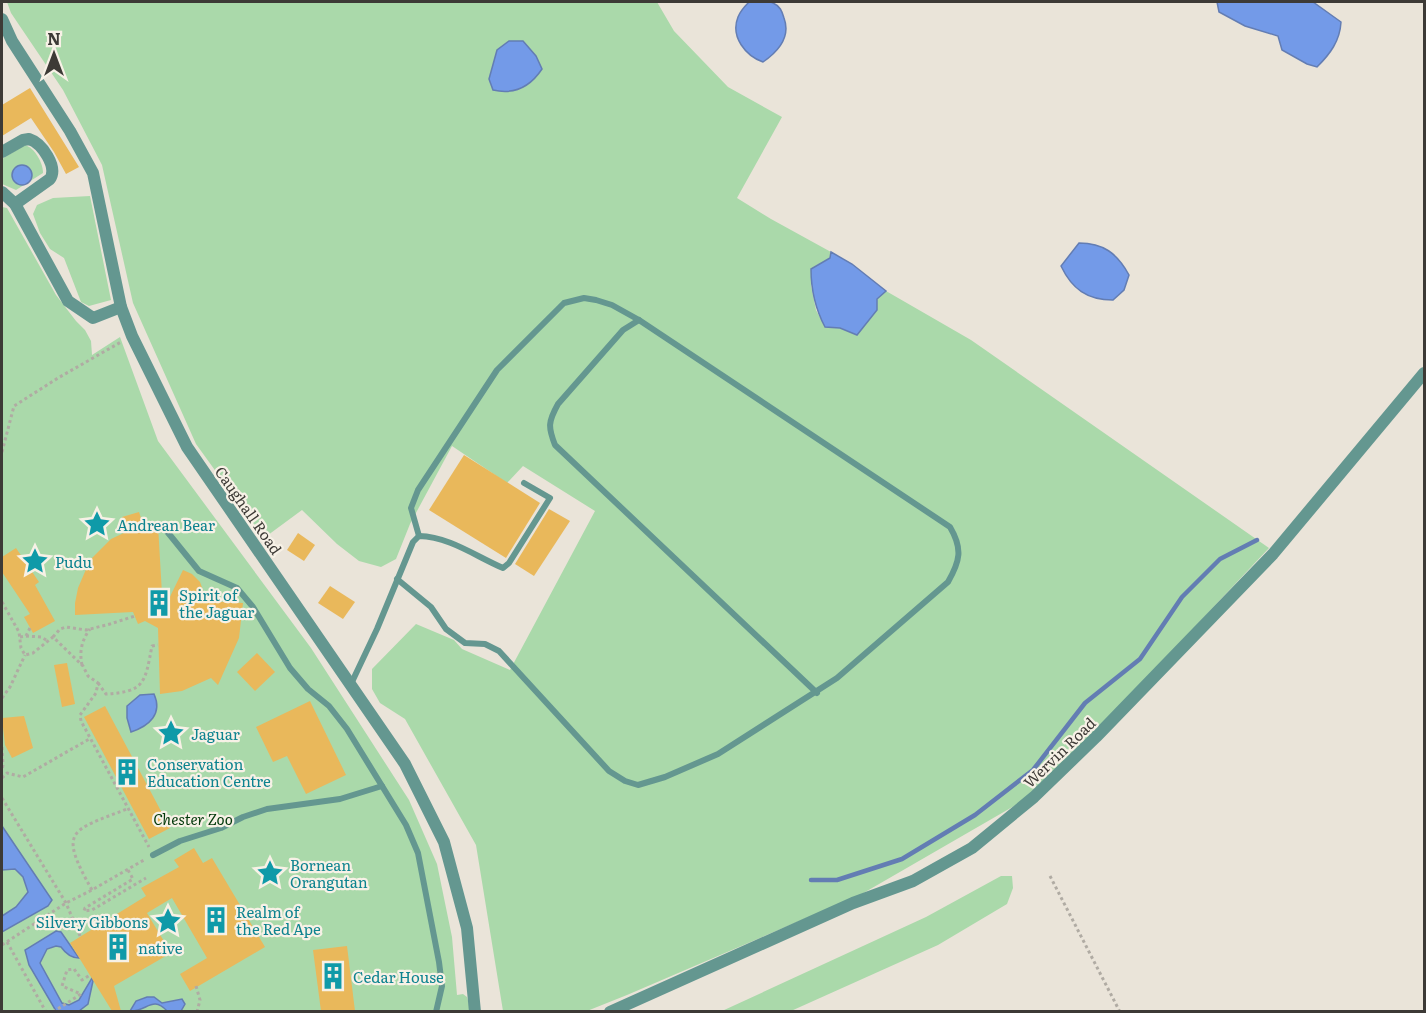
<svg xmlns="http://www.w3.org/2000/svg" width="1426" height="1013" viewBox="0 0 1426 1013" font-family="Literata,serif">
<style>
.green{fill:#aad9aa}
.water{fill:#739ae8;stroke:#637db3;stroke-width:1.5}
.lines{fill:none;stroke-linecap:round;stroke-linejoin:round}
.stream{stroke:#637db3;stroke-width:4.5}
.building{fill:#e9b85b}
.path{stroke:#b0aba3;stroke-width:3;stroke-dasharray:3 3;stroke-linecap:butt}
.service{stroke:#649790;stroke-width:6}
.minor{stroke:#649790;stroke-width:12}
.tertiary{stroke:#649790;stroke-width:12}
.labels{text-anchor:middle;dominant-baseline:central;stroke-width:4.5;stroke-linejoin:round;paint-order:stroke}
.street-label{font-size:15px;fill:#3d3a36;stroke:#f7f1e6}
.culture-label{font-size:15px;fill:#0d838f;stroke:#f7f1e6;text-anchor:start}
.park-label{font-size:15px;font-style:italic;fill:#02390a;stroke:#f7f1e6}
</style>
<rect width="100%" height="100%" fill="#eae4d9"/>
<g class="green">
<polygon points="7,2 657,2 674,31 728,87 782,117 737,198 771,219 831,252 830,258 824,262 811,285 816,310 825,327 840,328 857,335 877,299 886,291 971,340 1269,548 1040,791 860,895 627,995 587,1011 503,1011 476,845 405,719 380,703 372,689 372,669 416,624 454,640 462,649 510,670 595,511 523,466 507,483 452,446 410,524 396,559 381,567 359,561 337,544 302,510 264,538 196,444 133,303 102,165 63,90 11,13"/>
<path d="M25,145c10,3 18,18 18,28l-27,17 -14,-6v-25z"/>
<polygon points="90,196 111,300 89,306 81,302 64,258 50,249 40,233 33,214 37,205 53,198"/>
<polygon points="2,207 7,208 56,295 76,321 85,330 91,341 92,355 120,337 158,441 311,648 409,800 437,864 452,937 457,995 463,994 467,997 471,1012 2,1012"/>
<polygon points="1001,876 1012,876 1013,888 1007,904 938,945 791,1011 722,1011 926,917"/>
</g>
<g class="water">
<path d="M749,2c7,-1 18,-2 24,1 7,3 9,8 11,15 7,19 -5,33 -21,44 -17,-6 -33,-25 -25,-45 2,-5 7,-11 11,-15z"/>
<path d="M1217,2h96l28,20c-1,19 -11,32 -24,45l-10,-3 -25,-14 -4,-14 -33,-10 -26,-14z"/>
<path d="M509,41h14l13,15 6,13c-12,18 -28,26 -49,21l-4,-11 8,-29z"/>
<circle cx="22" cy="175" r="10"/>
<path d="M1079,243c24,0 38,10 50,32l-5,15 -11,10c-26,0 -41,-11 -52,-34z"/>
<path d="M831,252l21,12 34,27 -9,8v11l-20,25 -17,-7 -15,-1c-10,-19 -14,-36 -14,-58l19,-11z"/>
<path d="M154,694c9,20 -5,32 -23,38l-4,-14v-12l13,-11z"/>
<polygon points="2,826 52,900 48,906 2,932 2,916 16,907 28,892 23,877 15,869 2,870"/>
<path d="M56,931l5,1 18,26c-8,0 -13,-4 -18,-11l-5,-1 -9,3 -7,14 22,40 7,2 10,-5 13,-22 1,3 -5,23 -9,7h-23l-27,-46 -4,-15z"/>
<path d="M147,997h7l8,6 20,-4 3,5 -4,7h-14c-15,-16 -20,1 -37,0l6,-10z"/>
</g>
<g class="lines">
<polyline class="stream" points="811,880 837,880 902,859 975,815 1033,770 1085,703 1140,659 1182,597 1220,559 1257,540"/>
</g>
<g class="building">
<polygon points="30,88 79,167 66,174 54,152 31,118 2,136 2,105"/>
<polygon points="464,455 540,503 506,558 429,510"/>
<polygon points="549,509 570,521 534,576 515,564"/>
<polygon points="139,512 144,527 158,525 163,611 183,570 192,574 200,582 207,601 243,603 239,638 218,685 211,678 182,691 160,694 158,628 145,621 138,624 133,612 75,615 75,603 78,588 90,560 111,539 126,532 122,517"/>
<polygon points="298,533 315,545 304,561 287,550"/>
<polygon points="16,548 39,582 35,585 55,621 33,633 24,617 30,614 2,572 2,557"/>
<polygon points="330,586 355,602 343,619 318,603"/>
<polygon points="257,653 275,672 255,691 237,672"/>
<polygon points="67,663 75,704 62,707 54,665"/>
<polygon points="310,701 346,775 306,794 287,756 273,762 256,727"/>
<polygon points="105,706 170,828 149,839 84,717"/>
<polygon points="24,716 33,748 12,758 5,745 2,718"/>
<polygon points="194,848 203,863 212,858 265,947 190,991 180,974 207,958 172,898 147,913 171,953 114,986 121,1011 112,1011 70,943 146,896 141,888 179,867 174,860"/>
<polygon points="347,946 355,1011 321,1011 313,950"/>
</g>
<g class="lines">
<g class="path">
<polyline points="2,452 14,406 58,378 121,342"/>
<polyline points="2,602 19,632 21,648 25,655 33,653 53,637 83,666 88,676 98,683 96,693 80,715 81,721 149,847"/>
<polyline points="26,636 41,637 48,641"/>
<polyline points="20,637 26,636 30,628"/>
<polyline points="53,637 60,629 66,627 86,630 110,624 135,616"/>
<path d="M82,665c-3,-14 0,-25 8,-36"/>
<path d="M98,683l8,11c40,-2 39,-13 46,-48l6,-1"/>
<polyline points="2,698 10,687 25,655"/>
<polyline points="2,747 3,765 2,770"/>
<polyline points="2,778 7,773 23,777 91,738"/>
<polyline points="2,798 66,903 80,936"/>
<polyline points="128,870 133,879 85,908 84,911 92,910 146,878"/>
<polyline points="1050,876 1120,1012"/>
<path d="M92,890c-34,-60 -22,-59 35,-81"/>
<polyline points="7,942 46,1012"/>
<polyline points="2,945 66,903 92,890 144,860"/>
<polyline points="196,986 200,1000 197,1012"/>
<polyline points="53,1012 81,994 62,986 67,970 74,969 82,980 90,975"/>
</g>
<g class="service">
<path d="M639,320l-16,10 -65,74c-10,18 -10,23 -3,41l262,248"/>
<polyline points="165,529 199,571 237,588 253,607 290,668 308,689 329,706 347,729 406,825 418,853 439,962 442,986 436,1012"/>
<path d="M397,579l34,28 15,22 19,14 20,1 14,7 110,120 16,10 13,4 27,-8 53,-23 119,-76 111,-96c12,-21 15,-33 2,-55l-311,-207 -27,-15 -16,-5 -12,-2 -20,5 -67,67 -79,120 -7,18 8,28"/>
<path d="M351,684l26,-55 36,-87 6,-6c31,1 56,20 84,32l6,-5 41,-65 -26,-15"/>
<polyline points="153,855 180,841 221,828 243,817 267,809 340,799 382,786"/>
</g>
<g class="minor">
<path d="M2,152l21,-12 6,-1c13,4 29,28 21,40l-35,25"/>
<polyline points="2,192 15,204 68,301 93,318 121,307"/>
</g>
<g class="tertiary">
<polyline points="2,19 12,41 70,131 93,173 121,307 132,336 187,447 405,764 444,842 467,928 475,1012"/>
<polyline points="610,1012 853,903 913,881 972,848 1034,797 1096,737 1273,554 1424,373"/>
</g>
</g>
<defs>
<symbol id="sight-bare" viewBox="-9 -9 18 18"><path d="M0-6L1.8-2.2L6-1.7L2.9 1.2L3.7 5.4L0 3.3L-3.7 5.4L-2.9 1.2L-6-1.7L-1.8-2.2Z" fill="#0f9aa8" stroke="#f7f1e6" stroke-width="2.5" paint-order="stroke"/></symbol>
<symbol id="building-bare" viewBox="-9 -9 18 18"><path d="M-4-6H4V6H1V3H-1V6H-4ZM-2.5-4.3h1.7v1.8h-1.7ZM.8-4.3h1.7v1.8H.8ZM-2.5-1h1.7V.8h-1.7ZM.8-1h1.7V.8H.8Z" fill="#0f9aa8" stroke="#f7f1e6" stroke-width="2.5" paint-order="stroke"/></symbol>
</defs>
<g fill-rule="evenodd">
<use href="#sight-bare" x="78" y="505" width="38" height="38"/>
<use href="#sight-bare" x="16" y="542" width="38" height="38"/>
<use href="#building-bare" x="140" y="584" width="38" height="38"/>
<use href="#sight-bare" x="152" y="714" width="38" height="38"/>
<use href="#building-bare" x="108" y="753" width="38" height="38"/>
<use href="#sight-bare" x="251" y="854" width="38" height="38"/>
<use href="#building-bare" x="197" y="901" width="38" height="38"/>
<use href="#sight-bare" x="149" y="902" width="38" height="38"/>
<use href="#building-bare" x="99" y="928" width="38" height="38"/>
<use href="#building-bare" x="314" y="957" width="38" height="38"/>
</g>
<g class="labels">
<g class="street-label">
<text transform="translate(249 510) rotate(55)">Caughall Road</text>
<text transform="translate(1059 752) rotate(-44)">Wervin Road</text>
</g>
<g class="culture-label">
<text x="117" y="524">Andrean Bear</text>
<text x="55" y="561">Pudu</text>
<text x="179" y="594">Spirit of<tspan x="179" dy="17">the Jaguar</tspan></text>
<text x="191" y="733">Jaguar</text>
<text x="147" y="763">Conservation<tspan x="147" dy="17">Education Centre</tspan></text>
<text x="290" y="864">Bornean<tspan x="290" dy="17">Orangutan</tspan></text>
<text x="236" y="911">Realm of<tspan x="236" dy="17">the Red Ape</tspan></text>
<text x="148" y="921" text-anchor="end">Silvery Gibbons</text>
<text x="138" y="947">native</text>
<text x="353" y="976">Cedar House</text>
</g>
<g class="park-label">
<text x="193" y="818">Chester Zoo</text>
</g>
</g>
<rect width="1426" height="1013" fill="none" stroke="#3d3a36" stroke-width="6"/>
<g transform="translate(54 54)" stroke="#f7f1e6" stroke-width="4.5" paint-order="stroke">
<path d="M0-4.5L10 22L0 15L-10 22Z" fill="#3d3a36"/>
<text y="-9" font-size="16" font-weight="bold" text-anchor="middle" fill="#3d3a36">N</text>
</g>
</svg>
